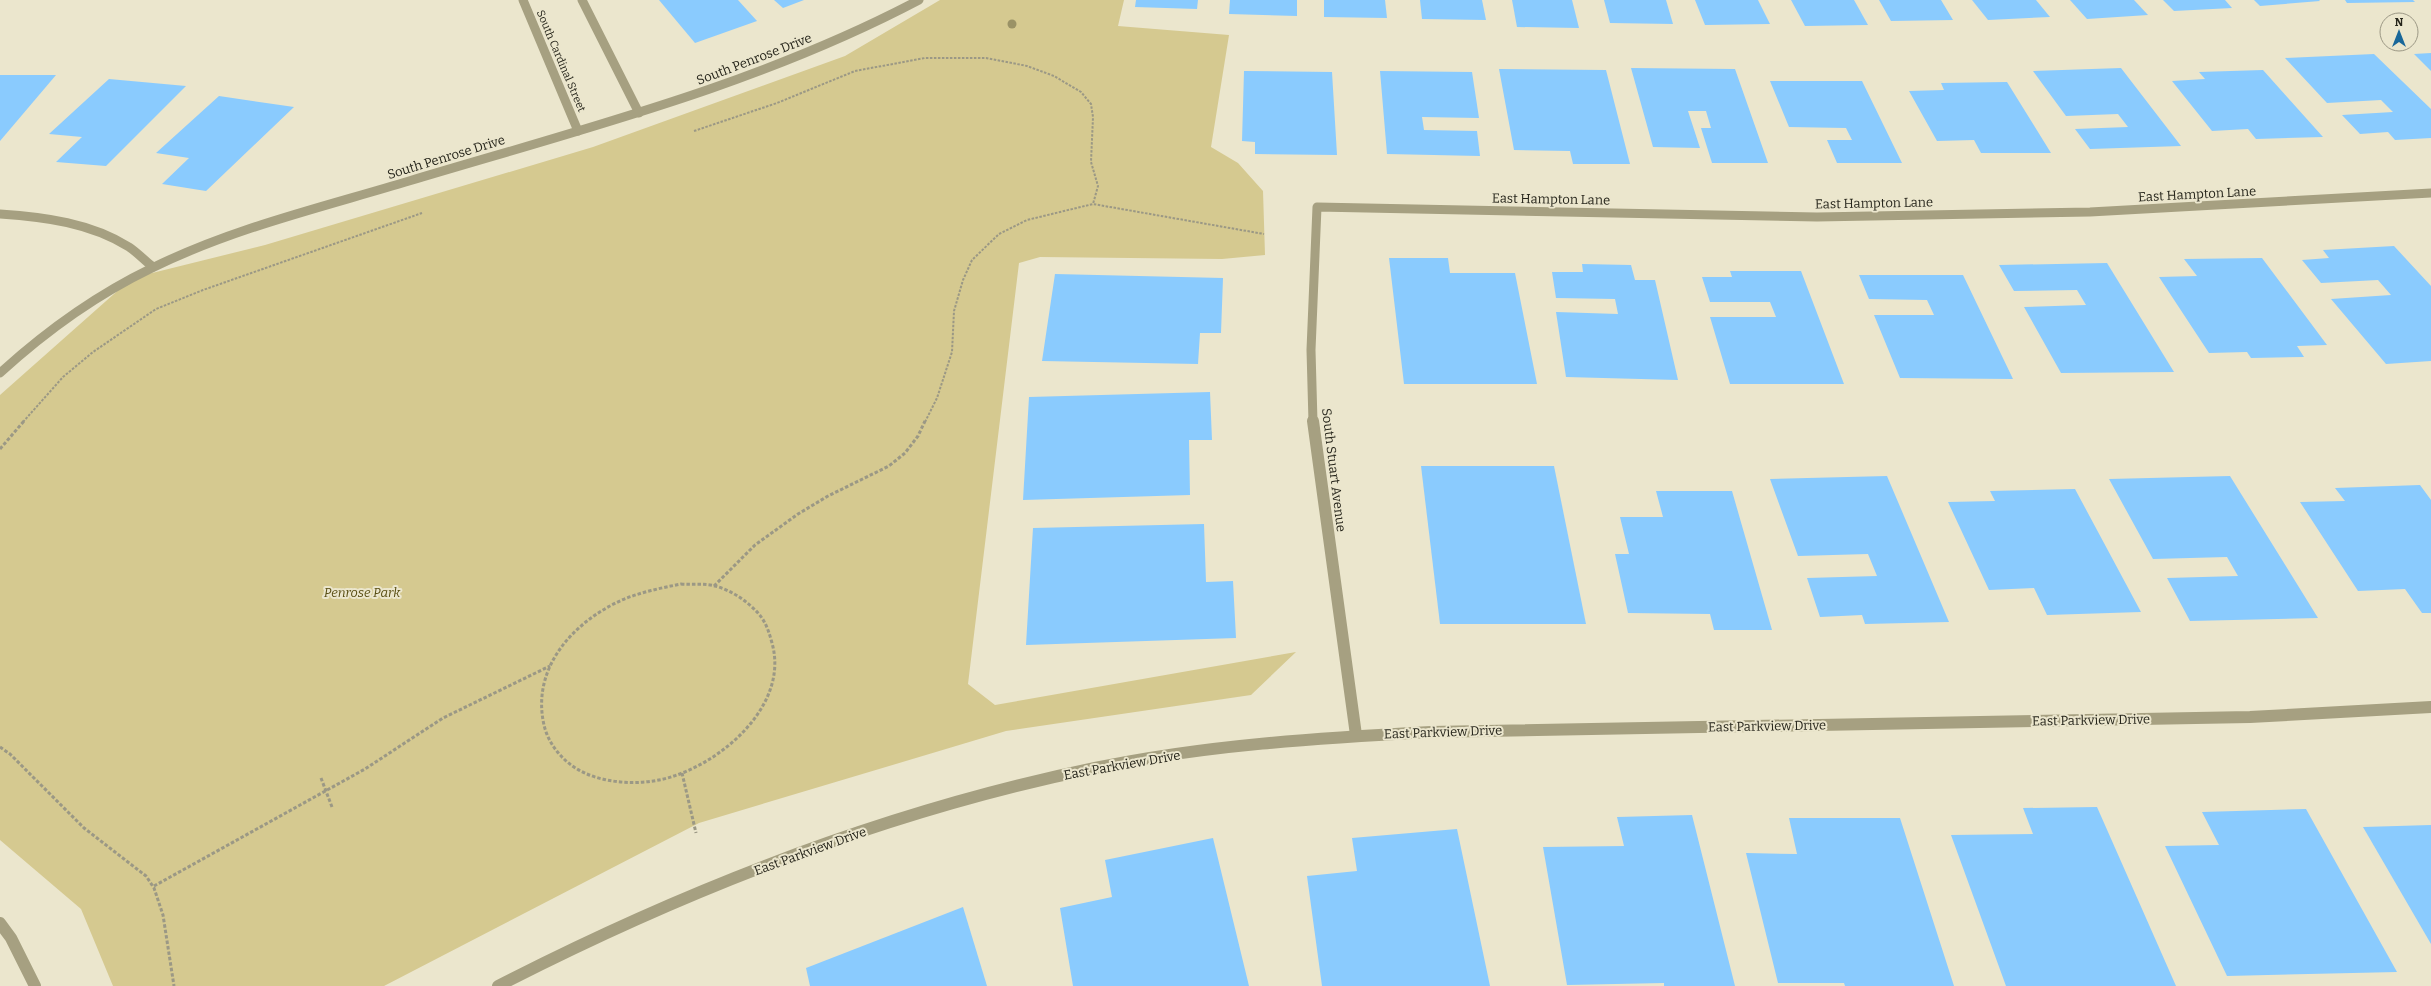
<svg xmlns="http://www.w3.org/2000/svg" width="2431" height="986" viewBox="0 0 2431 986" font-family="Bitter,serif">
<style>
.green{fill:#d5c990}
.building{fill:#8acbfe}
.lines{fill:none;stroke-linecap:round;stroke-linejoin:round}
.path-far1{stroke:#9b9885;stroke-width:2;stroke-dasharray:2.5 1.5;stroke-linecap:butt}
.path{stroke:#9b9885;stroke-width:3;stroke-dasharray:3.5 2;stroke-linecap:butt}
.minor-far1{stroke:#a6a081;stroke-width:9}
.minor{stroke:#a6a081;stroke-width:12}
.tree{fill:#9a9266}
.labels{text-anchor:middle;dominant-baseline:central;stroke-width:4;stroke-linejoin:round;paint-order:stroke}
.far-street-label{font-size:11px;fill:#25241a;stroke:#ebe6cd}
.street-label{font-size:13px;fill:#25241a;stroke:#ebe6cd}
.park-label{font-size:13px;font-style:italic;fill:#584d12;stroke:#ebe6cd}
</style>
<rect width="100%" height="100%" fill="#ebe6cd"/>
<polygon class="green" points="940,0 1124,0 1118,26 1229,35 1211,147 1238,163 1263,191 1265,255 1222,259 1040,257 1019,263 968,684 995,705 1296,652 1251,695 1006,731 699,823 384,986 113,986 81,909 0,840 0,395 132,278 265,245 593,147 845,56"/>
<g class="building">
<polygon points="659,0 738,0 757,21 695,43"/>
<polygon points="774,0 804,0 783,8"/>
<polygon points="1136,0 1198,0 1197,9 1135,7"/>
<polygon points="1230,0 1297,0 1297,16 1229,14"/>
<polygon points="1324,0 1385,0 1387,18 1324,17"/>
<polygon points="1420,0 1482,0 1486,20 1422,19"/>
<polygon points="1512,0 1572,0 1579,28 1517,27"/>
<polygon points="1604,0 1666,0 1673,24 1610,23"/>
<polygon points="1695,0 1758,0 1770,24 1705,25"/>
<polygon points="1791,0 1854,0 1868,25 1805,26"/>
<polygon points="1879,0 1941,0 1953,20 1891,21"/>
<polygon points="1972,0 2036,0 2050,17 1988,20"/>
<polygon points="2070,0 2134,0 2148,15 2087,19"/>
<polygon points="2163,0 2225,0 2232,8 2174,11"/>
<polygon points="2254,0 2319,0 2320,1 2260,6"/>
<polygon points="2345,0 2413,0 2415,2 2347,3"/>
<polygon points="2431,53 2431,71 2414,54"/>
<polygon points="2374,54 2431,109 2431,138 2395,140 2388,132 2360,134 2342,115 2393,112 2381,100 2327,103 2285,58"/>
<polygon points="1631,68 1735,69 1768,163 1712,163 1701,128 1711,128 1706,111 1688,111 1700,148 1653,147"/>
<polygon points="2121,68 2181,146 2090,149 2075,129 2128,127 2118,114 2066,116 2033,71"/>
<polygon points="1499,69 1606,70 1630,164 1573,164 1570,151 1514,150"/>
<polygon points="2263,70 2323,137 2256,139 2248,129 2212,131 2172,81 2205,79 2199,72"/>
<polygon points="1244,71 1332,72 1337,155 1255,154 1255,142 1242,141"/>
<polygon points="1380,71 1472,72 1479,118 1422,117 1424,130 1477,131 1480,156 1387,154"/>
<polygon points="0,75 56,75 0,141"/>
<polygon points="109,79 186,86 106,166 56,162 82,137 49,134"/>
<polygon points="1770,81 1862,81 1902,163 1837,163 1827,140 1852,140 1846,128 1789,127"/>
<polygon points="2007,82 2051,153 1981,153 1974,140 1937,141 1909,91 1944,90 1941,83"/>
<polygon points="219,96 294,107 206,191 162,184 189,158 156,153"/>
<polygon points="2394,246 2431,286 2431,361 2386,364 2331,299 2391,295 2378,280 2321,283 2302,260 2329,258 2323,250"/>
<polygon points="1389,258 1448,258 1450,273 1515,273 1537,384 1404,384"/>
<polygon points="2262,258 2327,345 2297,346 2304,357 2251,358 2247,352 2209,353 2159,277 2197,276 2184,259"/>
<polygon points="2107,263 2174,372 2061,373 2024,307 2086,305 2077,290 2014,291 1999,265"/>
<polygon points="1582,264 1631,265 1635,280 1655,280 1678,380 1566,377 1556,312 1618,314 1615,299 1556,298 1552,272 1583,272"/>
<polygon points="1730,271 1801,271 1844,384 1730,384 1710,317 1776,317 1770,302 1710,302 1702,277 1732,277"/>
<polygon points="1055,274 1223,278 1221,333 1200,333 1198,364 1042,361"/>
<polygon points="1859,275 1963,275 2013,379 1900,378 1874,315 1934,315 1927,300 1869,299"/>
<polygon points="1210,392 1212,440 1189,440 1190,495 1023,500 1029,397"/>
<polygon points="1421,466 1554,466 1586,624 1440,624"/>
<polygon points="1887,476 1949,622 1865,624 1862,615 1820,617 1807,578 1877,576 1868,554 1798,556 1770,479"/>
<polygon points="2230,476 2318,618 2190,621 2167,578 2238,576 2227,557 2153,559 2109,479"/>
<polygon points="2420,485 2431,500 2431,613 2422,613 2405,589 2358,591 2300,502 2345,501 2335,488"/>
<polygon points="2075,489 2141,612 2047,615 2034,588 1989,590 1948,502 1995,501 1990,491"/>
<polygon points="1656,491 1732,491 1772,630 1714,630 1710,614 1628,613 1615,554 1629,554 1620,517 1663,517"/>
<polygon points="1204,524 1206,582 1233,581 1236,638 1026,645 1033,528"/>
<polygon points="2097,807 2176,986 2006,986 1951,835 2033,834 2023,808"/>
<polygon points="2306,809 2397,972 2227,976 2165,846 2219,845 2202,812"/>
<polygon points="1692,815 1735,986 1664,986 1664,983 1567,985 1543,847 1624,846 1617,817"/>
<polygon points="1789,818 1900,818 1954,986 1845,986 1844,983 1778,983 1746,853 1797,854"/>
<polygon points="2431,825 2431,944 2363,827"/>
<polygon points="1457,829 1490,986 1322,986 1307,876 1357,871 1352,838"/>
<polygon points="1213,838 1249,986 1073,986 1060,908 1112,897 1105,860"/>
<polygon points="963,907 987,986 810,986 806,968"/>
</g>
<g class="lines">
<g class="path-far1">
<polyline points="694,131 777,103 855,71 925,58 986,58 1027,66 1054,76 1081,92 1091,104 1093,117 1091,162 1098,186 1093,204"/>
<polyline points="23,422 63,377 93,352 156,309 203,290 422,213"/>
<polyline points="925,422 937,398 952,352 954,311 963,280 972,260 999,234 1027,220 1093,204 1264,234"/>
</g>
<g class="path">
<polyline points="0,449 24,421"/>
<path d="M681,584c11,1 23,-1 34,2 16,4 32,15 43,27 8,9 11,19 14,30 17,60 -46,116 -98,133 -26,9 -61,9 -87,-2 -20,-8 -38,-27 -43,-49 -13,-57 29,-103 78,-125 19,-8 39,-12 59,-16z"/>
<polyline points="714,586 755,545 798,514 828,496 889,466 905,453 918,436 925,421"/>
<polyline points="0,747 10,754 84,828 146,876 154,888 163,915 174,986"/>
<polyline points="682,773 696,833"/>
<polyline points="321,778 332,807"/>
<polyline points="154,886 365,769 443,718 550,666"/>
</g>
<g class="minor-far1">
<polyline points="523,0 578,131"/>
<polyline points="582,0 639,113"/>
<path d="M0,214c45,3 91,9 129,33 9,6 16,14 24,20"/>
<path d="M0,373c46,-42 96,-78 152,-105 81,-40 171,-61 257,-87 173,-52 349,-96 510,-181"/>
<polyline points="1313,422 1311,350 1317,207 1817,217 2090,212 2431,193"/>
</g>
<g class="minor">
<polyline points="1313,421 1356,735"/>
<polyline points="0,923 11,938 35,986"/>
<path d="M498,986c189,-97 388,-175 597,-218 110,-23 224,-30 336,-36l819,-15 181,-10"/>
</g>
</g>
<circle class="tree" cx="1012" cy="24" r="4.5"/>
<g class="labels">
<g class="far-street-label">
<text transform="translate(561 61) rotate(67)">South Cardinal Street</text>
</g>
<g class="street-label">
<text transform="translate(754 59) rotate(-21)">South Penrose Drive</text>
<text transform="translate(446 157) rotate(-17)">South Penrose Drive</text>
<text transform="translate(2197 194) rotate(-3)">East Hampton Lane</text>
<text transform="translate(1551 199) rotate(1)">East Hampton Lane</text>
<text transform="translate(1874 203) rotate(-1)">East Hampton Lane</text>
<text transform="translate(1334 470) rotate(83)">South Stuart Avenue</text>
<text transform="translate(2091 720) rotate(-1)">East Parkview Drive</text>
<text transform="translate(1767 726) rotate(-1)">East Parkview Drive</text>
<text transform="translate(1443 732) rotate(-2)">East Parkview Drive</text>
<text transform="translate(1122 765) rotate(-10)">East Parkview Drive</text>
<text transform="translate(810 851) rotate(-20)">East Parkview Drive</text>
</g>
<g class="park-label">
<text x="362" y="592">Penrose Park</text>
</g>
</g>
<g transform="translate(2399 32)"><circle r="19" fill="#ebe6cd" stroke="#9c9885"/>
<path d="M0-3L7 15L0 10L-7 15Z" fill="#196799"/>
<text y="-6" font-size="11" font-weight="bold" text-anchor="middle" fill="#25241a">N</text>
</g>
</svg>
